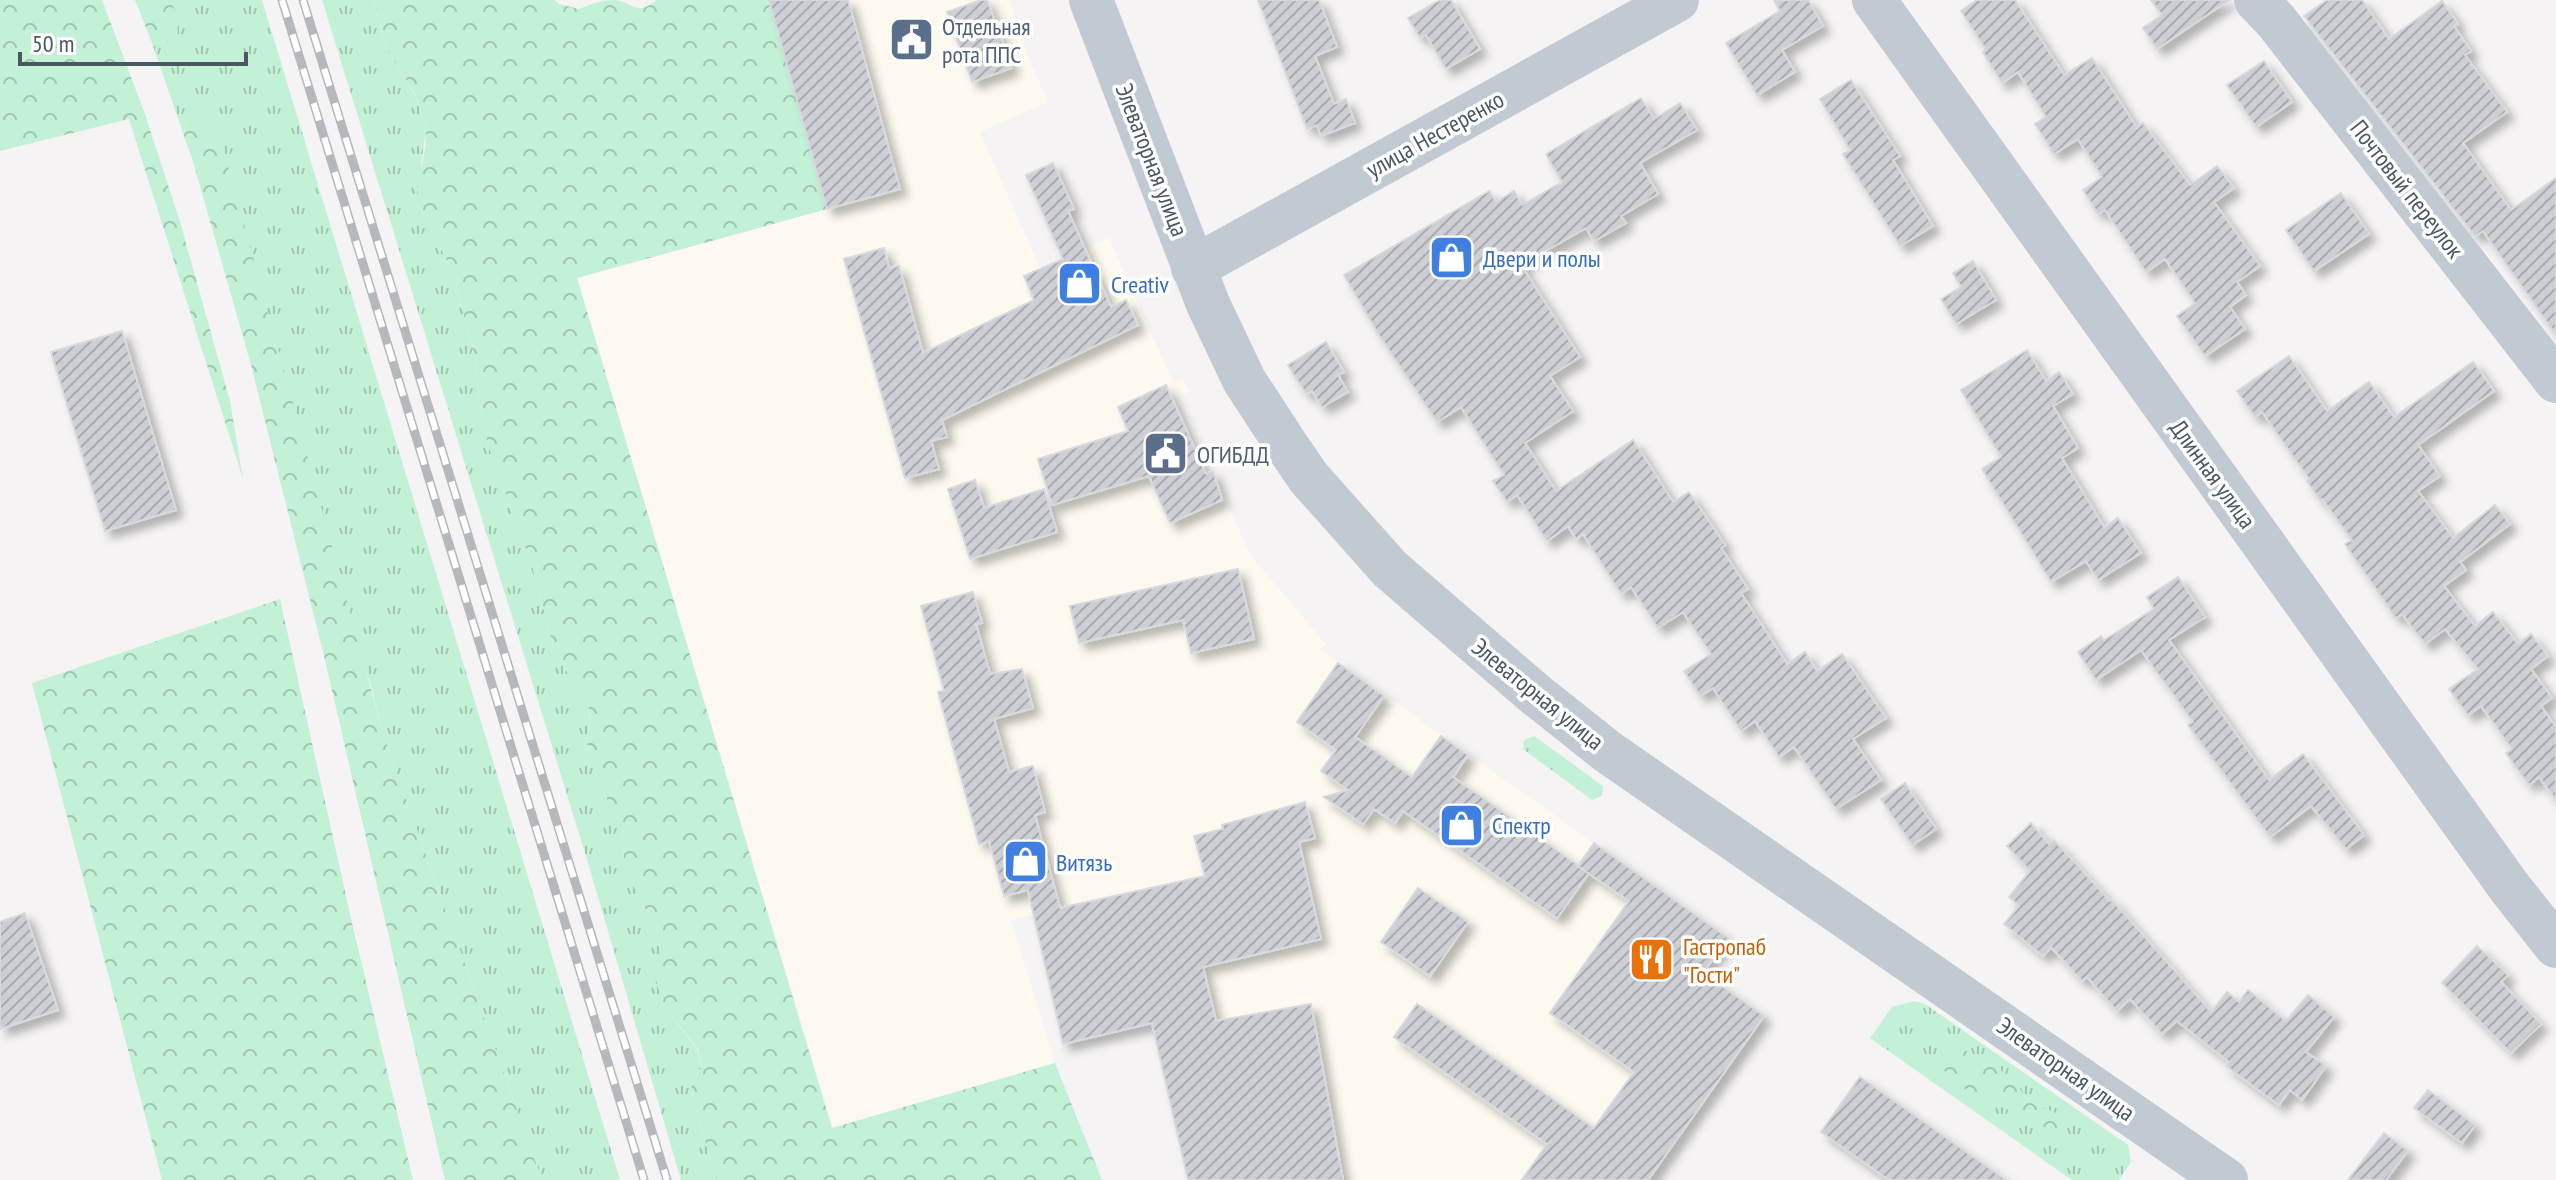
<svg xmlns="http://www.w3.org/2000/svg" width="2556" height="1180" viewBox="0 0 2556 1180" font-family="'PT Sans Narrow',sans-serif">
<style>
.commercial{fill:#fdf9ef}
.grass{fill:url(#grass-tufts)}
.forest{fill:url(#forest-crowns)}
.building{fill:url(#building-hatch);stroke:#d7d9de;stroke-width:2;filter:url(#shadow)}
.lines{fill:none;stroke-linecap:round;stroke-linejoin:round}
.minor{stroke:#c1cad2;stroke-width:44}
.rail-casing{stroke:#b5b8bd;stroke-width:9}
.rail{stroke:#fff;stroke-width:6;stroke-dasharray:18;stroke-linecap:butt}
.labels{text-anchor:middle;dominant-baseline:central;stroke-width:7;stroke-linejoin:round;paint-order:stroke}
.service-label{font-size:24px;fill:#4e5e75;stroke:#fff;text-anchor:start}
.street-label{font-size:24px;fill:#4a5661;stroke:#fff}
.shop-label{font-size:24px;fill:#366cbe;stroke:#fff;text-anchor:start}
.food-label{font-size:24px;fill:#c56008;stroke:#fff;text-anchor:start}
</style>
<defs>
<pattern id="grass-tufts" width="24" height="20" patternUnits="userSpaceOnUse" patternTransform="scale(2)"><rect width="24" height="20" fill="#c3f1d5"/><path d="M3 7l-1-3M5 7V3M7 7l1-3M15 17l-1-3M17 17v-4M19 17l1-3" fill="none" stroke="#a0c6b0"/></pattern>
<pattern id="forest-crowns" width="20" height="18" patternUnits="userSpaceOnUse" patternTransform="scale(2)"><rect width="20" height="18" fill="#c3f1d5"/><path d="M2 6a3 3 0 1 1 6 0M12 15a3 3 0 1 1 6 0" fill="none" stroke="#a0c6b0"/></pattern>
<pattern id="building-hatch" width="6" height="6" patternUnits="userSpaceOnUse" patternTransform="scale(2)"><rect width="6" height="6" fill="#cdcfd5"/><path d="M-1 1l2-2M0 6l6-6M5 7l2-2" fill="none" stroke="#a8abb0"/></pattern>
<filter id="shadow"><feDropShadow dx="7" dy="7" stdDeviation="4" flood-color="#0004"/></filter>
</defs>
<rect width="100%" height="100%" fill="#f5f3f3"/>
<polygon class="commercial" points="769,0 1009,0 1030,62 1048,102 980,132 1040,268 1109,238 1173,382 1183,378 1189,392 1173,400 1206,473 1213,471 1251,556 1326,644 1320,649 1728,938 1557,1180 1252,1180 1183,881 1011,920 1055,1063 833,1128 577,278 827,209"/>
<g class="grass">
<polygon points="170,0 262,0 620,1180 542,1180 384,737 370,683 186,121 184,136 152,43 168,42 176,13"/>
<polygon points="322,0 374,0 385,46 416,97 426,128 421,166 421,209 452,271 475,357 479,400 488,445 533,569 555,652 589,707 590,725 587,742 589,757 611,808 622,822 624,864 637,894 658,932 660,950 654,966 666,1009 697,1049 702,1067 691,1081 693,1098 716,1180 681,1180 588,863"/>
<polygon points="1534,736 1603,786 1602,796 1592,800 1523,749 1524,740"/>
<polygon points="1914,1001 1925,1004 2128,1145 2131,1162 2119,1180 2072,1180 1870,1038 1892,1007"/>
</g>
<g class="forest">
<polygon points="0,0 102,0 146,117 180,222 230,401 243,479 129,119 0,151"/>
<polygon points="135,0 170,0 176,13 178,33 168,42 152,43"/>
<path d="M374,0h181l4,4 20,5c12,-5 22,-9 37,-9 19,4 20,16 41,0h112l58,209 -250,69 255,850 223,-65 47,117h-386l-23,-82 -2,-17 11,-14 -4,-18 -32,-40 -10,-26 -2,-17 6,-16 -2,-18 -21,-38 -13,-30 -2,-42 -11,-14 -22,-51 -2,-15 3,-17 -1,-18 -34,-55 -22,-83 -45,-124 -9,-45 -4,-43 -23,-86 -31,-62 -4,-20 8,-40 1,-21 -10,-32 -31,-50z"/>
<polygon points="198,117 214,128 223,147 384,737 542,1180 445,1180 325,660 251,365 192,158 184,136 186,121"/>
<polygon points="280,599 352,923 413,1180 162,1180 32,683"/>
<path d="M1948,1043c13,4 57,28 67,38 6,7 7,15 15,21 13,11 25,3 36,23l-1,6c-18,3 -26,-10 -40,-17 -6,-3 -12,-3 -19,-5 -24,-9 -78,-33 -67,-65z"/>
</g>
<g class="building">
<polygon points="769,0 848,0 900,189 827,209"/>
<polygon points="981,0 987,0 1012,68 972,82 947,12"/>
<polygon points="1258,0 1319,0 1337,47 1315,56 1334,104 1346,99 1355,123 1321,136 1317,125 1307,129"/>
<polygon points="1440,0 1451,0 1480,49 1446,69 1426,35 1420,38 1408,18"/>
<polygon points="1774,0 1808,0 1823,26 1782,50 1795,72 1757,95 1726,43 1780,11"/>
<polygon points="1977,0 2015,0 2064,75 2092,58 2137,128 2143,123 2190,185 2217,166 2234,188 2214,202 2260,266 2237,282 2246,295 2230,307 2245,329 2205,356 2177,316 2195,303 2165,259 2146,272 2105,210 2098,214 2083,190 2102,177 2078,139 2054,154 2035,124 2046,117 2018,72 2002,83 1983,52 1986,50 1961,11"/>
<polygon points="2151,0 2229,0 2157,49 2143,28 2162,15"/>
<polygon points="2327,0 2362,0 2389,39 2442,1 2458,24 2454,26 2471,51 2465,55 2507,112 2463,143 2511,210 2556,178 2556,335 2483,231 2475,236 2304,16"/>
<polygon points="2264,61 2292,102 2256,127 2227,85"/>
<polygon points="1851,80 1900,156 1893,160 1933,226 1900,246 1843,154 1850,150 1820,99"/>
<polygon points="1641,98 1654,119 1680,103 1697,130 1640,163 1658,194 1621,216 1626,223 1594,241 1586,228 1521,265 1580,357 1550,376 1573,411 1525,443 1556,491 1633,440 1673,502 1689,492 1725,545 1721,548 1748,589 1741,593 1787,664 1805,652 1817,671 1842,654 1886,718 1853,739 1881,780 1836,809 1794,747 1779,757 1755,721 1741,731 1713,688 1700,696 1684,671 1711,654 1683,612 1658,628 1631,587 1621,594 1583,534 1576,539 1568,526 1547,541 1517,495 1507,502 1493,481 1504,475 1461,407 1437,422 1379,335 1344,275 1489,191 1496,202 1514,191 1522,205 1562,182 1546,154"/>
<polygon points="1053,163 1074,209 1068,211 1111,307 1126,300 1138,325 942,420 947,437 931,441 939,469 905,478 844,259 884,248 889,268 899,266 923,353 1034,300 1024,276 1063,259 1026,175"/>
<polygon points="2341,193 2369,234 2314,271 2286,230"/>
<polygon points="1973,261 1996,300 1956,324 1941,299 1961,287 1953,273"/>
<polygon points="122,331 176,510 105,531 51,352"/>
<polygon points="1326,342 1344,372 1338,375 1348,392 1322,407 1312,391 1306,394 1288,365"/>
<polygon points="2027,350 2046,381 2059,372 2073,394 2053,406 2078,448 2062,458 2104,527 2118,518 2141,553 2098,580 2086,561 2051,582 1982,469 2001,457 1961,390"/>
<polygon points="2289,356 2327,411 2369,382 2394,417 2473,362 2494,391 2418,445 2440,476 2418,491 2453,538 2495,505 2510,524 2460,562 2466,570 2444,586 2475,626 2493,612 2518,644 2531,634 2548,656 2531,669 2552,698 2541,706 2556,727 2556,800 2539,777 2529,785 2506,753 2512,749 2481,706 2468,715 2449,689 2478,669 2445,629 2425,644 2402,614 2396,618 2345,544 2352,540 2322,499 2320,500 2307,481 2309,479 2262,412 2255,417 2237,391"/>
<polygon points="1166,385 1206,474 1213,471 1222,500 1170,523 1149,476 1052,505 1038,459 1128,431 1118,407"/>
<polygon points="975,480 984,508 1044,489 1057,532 970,559 948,489"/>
<polygon points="1238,569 1254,639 1191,653 1183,620 1079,643 1070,606"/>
<polygon points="2178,577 2205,617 2169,640 2269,780 2303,754 2364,835 2346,849 2311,806 2270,837 2188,725 2193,722 2141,650 2096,680 2078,652 2101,636 2104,640 2154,609 2147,597"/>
<polygon points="973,592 982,623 976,624 990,674 1022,669 1033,708 994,719 1009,772 1033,766 1045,812 1035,815 1060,908 1205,876 1194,836 1223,829 1222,825 1305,802 1315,838 1299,842 1321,939 1203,967 1216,1021 1311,1004 1343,1180 1188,1180 1152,1023 1063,1044 1028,890 1004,896 989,841 979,844 938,692 944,691 921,606"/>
<polygon points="1338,663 1384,696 1355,737 1412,777 1441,736 1468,755 1453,777 1589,873 1557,918 1403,811 1395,823 1374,809 1363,824 1324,797 1348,790 1321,771 1336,750 1297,722"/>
<polygon points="1905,783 1936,829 1912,845 1881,799"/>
<polygon points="2031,823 2049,844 2054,840 2110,901 2112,900 2211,1012 2227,992 2239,1002 2248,990 2286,1021 2308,995 2334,1017 2306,1052 2326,1066 2302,1100 2290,1090 2279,1105 2226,1066 2229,1062 2177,1021 2162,1034 2130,999 2117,1011 2087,977 2082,981 2051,947 2043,956 2004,924 2019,906 2009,897 2030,871 2007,846"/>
<polygon points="1594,843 1728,938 1703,973 1764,1016 1648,1180 1522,1180 1547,1144 1394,1037 1417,1004 1594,1128 1634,1072 1550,1013 1629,901 1578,866"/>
<polygon points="1418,888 1468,922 1430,976 1381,942"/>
<polygon points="25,913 58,1010 0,1029 0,922"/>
<polygon points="2477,946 2508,975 2501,982 2541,1024 2511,1053 2442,983"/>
<polygon points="1860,1077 2006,1180 1889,1180 1821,1132"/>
<polygon points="2428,1090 2475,1125 2462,1143 2414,1108"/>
<polygon points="2384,1133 2408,1151 2386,1180 2348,1180"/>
</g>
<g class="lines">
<g class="minor">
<polyline points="1091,0 1208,304 1244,380 1287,446 1309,478 1390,569 1535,694 1608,752 2226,1180"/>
<polyline points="1874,0 2510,888 2556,946"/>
<polyline points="2256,0 2276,21 2556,381"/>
<polyline points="1193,268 1677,0"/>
</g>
<defs>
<g id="rail">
<polyline points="282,0 644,1180"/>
<polyline points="303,0 667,1180"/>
</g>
</defs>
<use href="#rail" class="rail-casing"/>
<use href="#rail" class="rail"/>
</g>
<defs>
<symbol id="civic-square" viewBox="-11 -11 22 22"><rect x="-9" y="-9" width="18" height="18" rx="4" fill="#5c6f8a" stroke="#fff"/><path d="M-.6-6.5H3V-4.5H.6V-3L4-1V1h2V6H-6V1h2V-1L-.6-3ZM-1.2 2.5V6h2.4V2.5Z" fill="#fff"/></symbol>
<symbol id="shop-square" viewBox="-11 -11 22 22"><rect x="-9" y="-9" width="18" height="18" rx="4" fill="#3f7fe0" stroke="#fff"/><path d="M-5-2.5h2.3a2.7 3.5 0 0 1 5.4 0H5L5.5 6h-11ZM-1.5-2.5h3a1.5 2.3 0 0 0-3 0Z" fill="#fff"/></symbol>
<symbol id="restaurant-square" viewBox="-11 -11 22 22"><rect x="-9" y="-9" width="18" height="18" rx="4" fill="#e8710a" stroke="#fff"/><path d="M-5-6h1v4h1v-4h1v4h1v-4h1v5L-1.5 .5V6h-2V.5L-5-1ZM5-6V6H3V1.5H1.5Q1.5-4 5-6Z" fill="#fff"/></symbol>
</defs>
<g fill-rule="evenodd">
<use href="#civic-square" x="886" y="14" width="51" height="51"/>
<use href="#shop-square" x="1426" y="232" width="51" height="51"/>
<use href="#shop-square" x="1054" y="258" width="51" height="51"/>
<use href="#civic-square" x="1140" y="428" width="51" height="51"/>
<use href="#shop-square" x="1436" y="800" width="51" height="51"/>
<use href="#shop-square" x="1000" y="836" width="51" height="51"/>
<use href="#restaurant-square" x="1626" y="934" width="51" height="51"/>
</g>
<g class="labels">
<g class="service-label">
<text x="942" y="26">Отдельная<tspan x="942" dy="28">рота ППС</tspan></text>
<text x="1197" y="454">ОГИБДД</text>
</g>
<g class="street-label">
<text transform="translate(1435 134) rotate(-29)">улица Нестеренко</text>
<text transform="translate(1152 160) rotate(69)">Элеваторная улица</text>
<text transform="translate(2407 189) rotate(52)">Почтовый переулок</text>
<text transform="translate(2213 474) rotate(54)">Длинная улица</text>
<text transform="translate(1538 694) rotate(39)">Элеваторная улица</text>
<text transform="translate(2066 1069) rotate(35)">Элеваторная улица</text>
</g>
<g class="shop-label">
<text x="1483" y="258">Двери и полы</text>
<text x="1111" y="284">Creativ</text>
<text x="1492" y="825">Спектр</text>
<text x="1056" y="862">Витязь</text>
</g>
<g class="food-label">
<text x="1683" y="946">Гастропаб<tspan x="1683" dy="28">"Гости"</tspan></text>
</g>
</g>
<path d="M20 52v12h226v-12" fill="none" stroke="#4a5661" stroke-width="4"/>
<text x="32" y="52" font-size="24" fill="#4a5661" stroke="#ffffff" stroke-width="6" paint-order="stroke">50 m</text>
</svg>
